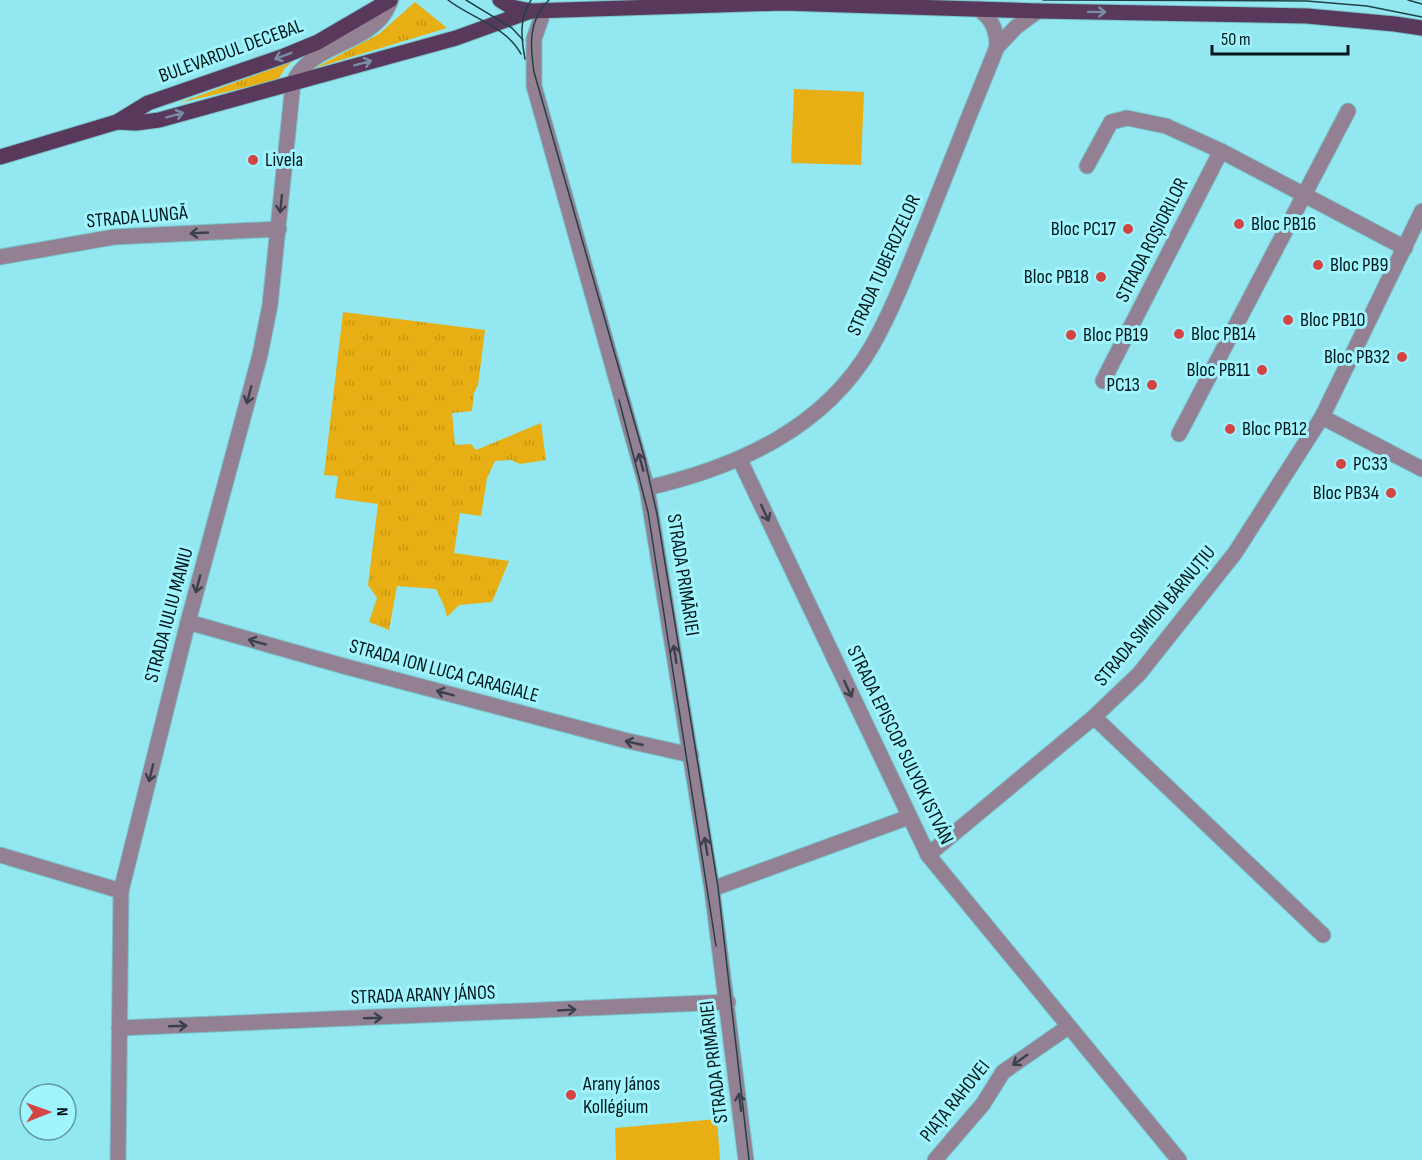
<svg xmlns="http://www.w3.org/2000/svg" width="1422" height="1160" viewBox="0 0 1422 1160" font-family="'Sofia Sans Condensed',sans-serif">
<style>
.grass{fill:url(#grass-tufts)}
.green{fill:#e7af13}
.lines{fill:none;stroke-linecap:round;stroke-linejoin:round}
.minor-casing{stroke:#79c2c9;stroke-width:17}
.major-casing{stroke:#79c2c9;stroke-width:17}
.minor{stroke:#938093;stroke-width:15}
.major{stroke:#59395b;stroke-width:15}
.tram{stroke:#1f4247;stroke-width:1.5}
.oneway{stroke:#798da4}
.oneway2{stroke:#3b414a}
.poi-dot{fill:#d34443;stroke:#a0f4fd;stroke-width:2}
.labels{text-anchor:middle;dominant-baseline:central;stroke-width:6;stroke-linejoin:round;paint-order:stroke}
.street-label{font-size:20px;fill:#00171a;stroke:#a0f4fd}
.poi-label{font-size:20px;fill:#00171a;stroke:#a0f4fd;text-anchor:start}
</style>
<defs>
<pattern id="grass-tufts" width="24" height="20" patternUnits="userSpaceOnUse" patternTransform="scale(1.5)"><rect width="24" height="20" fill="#e7af13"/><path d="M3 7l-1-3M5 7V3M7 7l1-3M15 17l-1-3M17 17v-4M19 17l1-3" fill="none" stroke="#c49611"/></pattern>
</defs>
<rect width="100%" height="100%" fill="#93e7f0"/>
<g class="grass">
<polygon points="415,2 447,28 315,68 379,34"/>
<polygon points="293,61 285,68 278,80 179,103"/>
<polygon points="343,312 485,330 478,385 474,393 472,411 452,413 455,445 471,444 476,450 541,423 546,460 520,464 511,460 495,461 487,478 481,516 460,513 454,553 509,561 492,602 459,605 447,617 444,606 436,589 397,586 389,630 369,622 377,598 368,585 378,504 335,498 338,476 324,475"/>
</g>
<g class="green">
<polygon points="794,89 864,92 861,165 791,163"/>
<polygon points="717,1119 720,1160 616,1160 615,1128"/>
</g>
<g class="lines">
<defs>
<g id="minor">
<path d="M978,9c14,9 19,21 19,38"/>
<polyline points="544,10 534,39 534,86 647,488 712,889 746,1160"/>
<polyline points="1087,166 1111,122 1127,118 1166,126 1221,151 1405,248"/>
<polyline points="0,257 114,237 279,229"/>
<polyline points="1103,381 1221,151"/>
<polyline points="1322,417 1422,469"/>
<polyline points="1179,434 1348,111"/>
<polyline points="740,460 928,855 1179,1160"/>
<path d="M647,488c90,-21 177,-59 225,-142 22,-39 37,-80 54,-121 23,-59 47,-119 71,-178l19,-20 22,-16"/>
<polyline points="188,622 347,667 624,740 691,755"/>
<polyline points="1094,717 1323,935"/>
<polyline points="0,855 121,891"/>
<polyline points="928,855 1094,717 1139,674 1235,553 1322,417 1422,211"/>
<polyline points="712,889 909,817"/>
<polyline points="119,1028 728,1002"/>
<path d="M118,1160l3,-269 67,-269 72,-267 10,-50 23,-222c15,-35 61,-37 86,-63 6,-5 9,-13 12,-20"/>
<polyline points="935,1160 983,1104 1003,1072 1068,1027"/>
</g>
<g id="major">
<polyline points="500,0 511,7 531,11 783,3 1038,11 1307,16 1395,24 1422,28"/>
<polyline points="117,122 148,103 284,56 318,42 390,0"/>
<polyline points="0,157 117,122 136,123 159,120 456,38 531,11"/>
</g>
</defs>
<use href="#minor" class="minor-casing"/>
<use href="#major" class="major-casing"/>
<use href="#minor" class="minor"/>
<use href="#major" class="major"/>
<g class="tram">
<path d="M448,0c23,18 59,27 73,54"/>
<polyline points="466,0 512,28 523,40"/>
<path d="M549,0c-21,20 -19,45 -15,72l110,384 13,58 61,373 31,273"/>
<polyline points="1043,0 1307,1 1367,6 1422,17"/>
<polyline points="1408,0 1422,4"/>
<path d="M525,59c-4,-22 -6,-40 6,-59"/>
<polyline points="619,400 648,512 716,946"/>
</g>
</g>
<defs><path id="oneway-shaft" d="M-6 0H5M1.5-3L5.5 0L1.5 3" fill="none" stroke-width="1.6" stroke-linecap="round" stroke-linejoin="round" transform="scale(1.5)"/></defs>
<g class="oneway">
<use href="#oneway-shaft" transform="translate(1097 12) rotate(1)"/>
<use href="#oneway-shaft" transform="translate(283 56) rotate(159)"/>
<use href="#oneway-shaft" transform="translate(363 63) rotate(-15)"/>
<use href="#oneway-shaft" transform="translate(175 115) rotate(-15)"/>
</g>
<g class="oneway2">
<use href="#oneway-shaft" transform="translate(281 204) rotate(96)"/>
<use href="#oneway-shaft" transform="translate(199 233) rotate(177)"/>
<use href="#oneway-shaft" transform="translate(249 395) rotate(105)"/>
<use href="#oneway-shaft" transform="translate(641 462) rotate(-105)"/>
<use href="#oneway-shaft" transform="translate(765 513) rotate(65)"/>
<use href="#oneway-shaft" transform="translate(198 584) rotate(105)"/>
<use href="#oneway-shaft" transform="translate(257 642) rotate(-164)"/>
<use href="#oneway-shaft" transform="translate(675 654) rotate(-99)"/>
<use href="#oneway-shaft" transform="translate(848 689) rotate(65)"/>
<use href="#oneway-shaft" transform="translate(445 693) rotate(-165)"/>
<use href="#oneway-shaft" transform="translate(634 743) rotate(-167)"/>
<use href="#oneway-shaft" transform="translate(151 773) rotate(104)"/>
<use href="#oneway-shaft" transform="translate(706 846) rotate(-99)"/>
<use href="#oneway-shaft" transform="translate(567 1010) rotate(-3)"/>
<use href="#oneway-shaft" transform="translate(373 1018) rotate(-2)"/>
<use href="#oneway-shaft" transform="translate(178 1026) rotate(-2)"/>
<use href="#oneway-shaft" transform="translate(1020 1060) rotate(145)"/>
<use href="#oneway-shaft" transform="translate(740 1102) rotate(-97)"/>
</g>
<g class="poi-dot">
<circle cx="253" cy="160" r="6"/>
<circle cx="1239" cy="224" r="6"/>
<circle cx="1128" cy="229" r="6"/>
<circle cx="1318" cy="265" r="6"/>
<circle cx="1101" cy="277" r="6"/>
<circle cx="1288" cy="320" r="6"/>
<circle cx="1179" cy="334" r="6"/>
<circle cx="1071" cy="335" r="6"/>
<circle cx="1402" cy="357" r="6"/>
<circle cx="1262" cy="370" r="6"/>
<circle cx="1152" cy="385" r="6"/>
<circle cx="1230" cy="429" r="6"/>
<circle cx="1341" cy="464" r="6"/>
<circle cx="1391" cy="493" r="6"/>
<circle cx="571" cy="1095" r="6"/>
</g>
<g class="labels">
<g class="street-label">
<text transform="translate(231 51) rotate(-20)">BULEVARDUL DECEBAL</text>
<text transform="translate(137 217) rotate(-5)">STRADA LUNGĂ</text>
<text transform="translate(1152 240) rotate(-63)">STRADA ROȘIORILOR</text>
<text transform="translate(884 265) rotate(-66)">STRADA TUBEROZELOR</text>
<text transform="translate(683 575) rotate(81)">STRADA PRIMĂRIEI</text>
<text transform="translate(169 615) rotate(-75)">STRADA IULIU MANIU</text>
<text transform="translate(1155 616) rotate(-50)">STRADA SIMION BĂRNUȚIU</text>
<text transform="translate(444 671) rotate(15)">STRADA ION LUCA CARAGIALE</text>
<text transform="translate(900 745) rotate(64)">STRADA EPISCOP SULYOK ISTVÁN</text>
<text transform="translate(423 995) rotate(-2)">STRADA ARANY JÁNOS</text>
<text transform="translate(714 1062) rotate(-97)">STRADA PRIMĂRIEI</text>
<text transform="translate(955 1101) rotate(-51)">PIAȚA RAHOVEI</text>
</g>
<g class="poi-label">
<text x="265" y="160">Livela</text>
<text x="1251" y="224">Bloc PB16</text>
<text x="1116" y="229" text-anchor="end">Bloc PC17</text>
<text x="1330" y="265">Bloc PB9</text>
<text x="1089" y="277" text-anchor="end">Bloc PB18</text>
<text x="1300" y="320">Bloc PB10</text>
<text x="1191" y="334">Bloc PB14</text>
<text x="1083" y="335">Bloc PB19</text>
<text x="1390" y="357" text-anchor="end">Bloc PB32</text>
<text x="1250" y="370" text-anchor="end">Bloc PB11</text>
<text x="1140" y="385" text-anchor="end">PC13</text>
<text x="1242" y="429">Bloc PB12</text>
<text x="1353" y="464">PC33</text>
<text x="1379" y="493" text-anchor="end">Bloc PB34</text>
<text x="583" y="1084">Arany János<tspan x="583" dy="23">Kollégium</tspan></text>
</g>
</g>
<g transform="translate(48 1112) rotate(89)"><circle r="28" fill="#a0f4fd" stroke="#609ca2" stroke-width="1.5"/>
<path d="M0-4.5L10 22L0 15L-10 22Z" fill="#d34443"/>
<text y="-9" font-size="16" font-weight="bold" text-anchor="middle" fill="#00171a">N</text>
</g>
<path d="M1212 45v9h136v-9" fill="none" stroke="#00171a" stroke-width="3"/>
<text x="1221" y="45" font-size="18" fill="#00171a" stroke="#a0f4fd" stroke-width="4.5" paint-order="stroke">50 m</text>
</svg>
